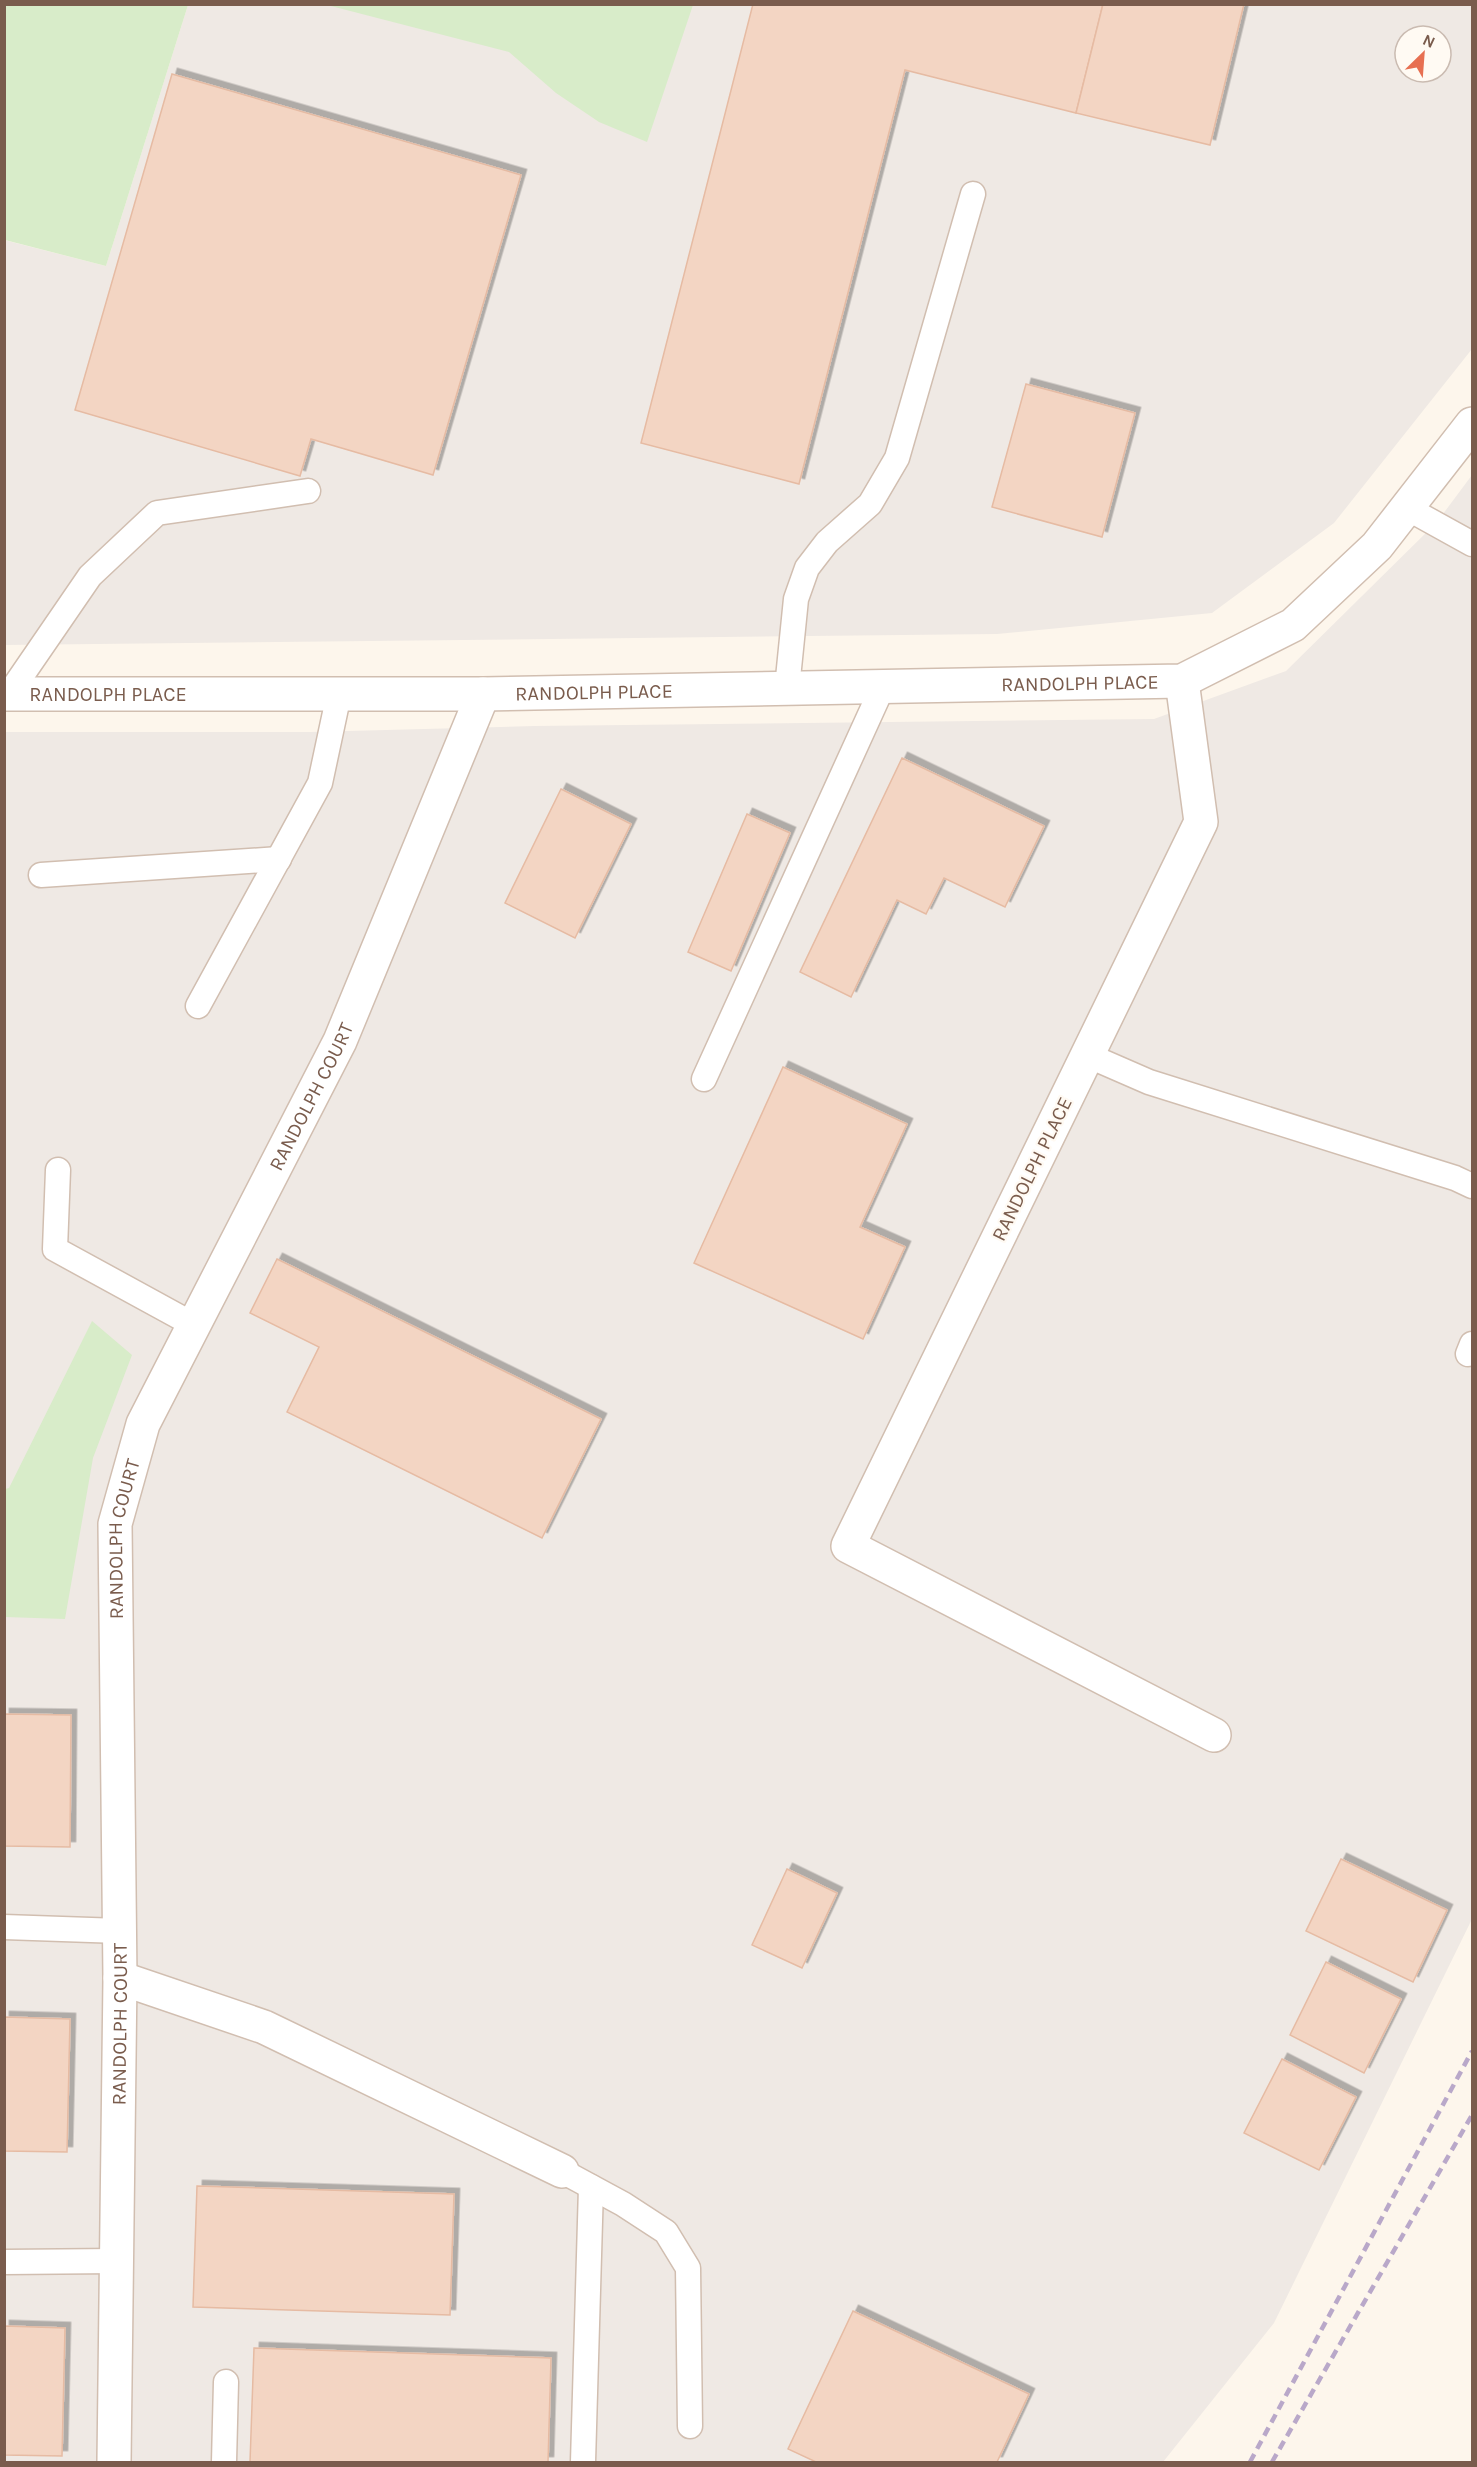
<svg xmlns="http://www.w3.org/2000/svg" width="1477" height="2467" viewBox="0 0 1477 2467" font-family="Karla,sans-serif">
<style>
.industrial{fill:#efe9e4;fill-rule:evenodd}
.green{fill:#d8ecc9}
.building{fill:#f3d5c3;stroke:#e6bba3;stroke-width:1.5;filter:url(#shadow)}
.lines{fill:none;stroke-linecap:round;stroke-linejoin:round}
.service-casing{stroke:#d1beb0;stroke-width:27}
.minor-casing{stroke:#d1beb0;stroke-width:36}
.service{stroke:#fff;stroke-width:24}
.minor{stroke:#fff;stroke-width:33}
.rail{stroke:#b9a8c9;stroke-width:4.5;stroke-dasharray:9 6;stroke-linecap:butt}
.labels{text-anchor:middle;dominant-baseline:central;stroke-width:4.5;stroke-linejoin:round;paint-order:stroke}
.street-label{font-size:20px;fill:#7a5c4d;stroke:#fffaf3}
</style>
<defs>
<filter id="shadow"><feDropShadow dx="5.5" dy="-5.5" stdDeviation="0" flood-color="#0004"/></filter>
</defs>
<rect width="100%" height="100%" fill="#fdf6ec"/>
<g class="industrial">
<path d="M188,5h1284v344l-138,174 -122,90 -215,21 -992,11 -1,-405 102,26zM1405,36h36v36h-36z"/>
<polygon points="1472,475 1472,1919 1274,2323 1163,2462 5,2462 5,732 310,732 534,726 1154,719 1286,671 1437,522"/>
</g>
<g class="green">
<polygon points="4,5 188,5 106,266 5,240"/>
<polygon points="327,5 693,5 647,142 599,122 556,93 509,52"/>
<polygon points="92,1321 132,1355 93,1458 65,1619 5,1617 5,1489 9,1488"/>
</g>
<g class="building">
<polygon points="753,4 1103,4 1076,113 905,70 799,484 641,443"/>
<polygon points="1103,4 1244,4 1210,145 1076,113"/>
<polygon points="172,74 521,175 433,475 311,439 300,476 75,410"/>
<polygon points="1026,384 1135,413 1102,537 992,507"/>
<polygon points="902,758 1044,826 1005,907 944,878 926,914 897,900 851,997 800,972"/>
<polygon points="561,789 631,824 575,938 505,903"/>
<polygon points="747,814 790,833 731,971 688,952"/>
<polygon points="783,1067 907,1124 860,1227 905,1247 863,1339 694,1263"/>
<polygon points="277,1259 601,1419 542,1538 287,1412 319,1347 250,1313"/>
<polygon points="4,1714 71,1715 70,1847 4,1846"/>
<polygon points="1341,1859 1447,1910 1413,1982 1306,1931"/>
<polygon points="787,1869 837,1893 802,1968 752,1945"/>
<polygon points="1326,1962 1401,1999 1364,2073 1290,2035"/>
<polygon points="4,2017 70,2019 67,2152 4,2151"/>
<polygon points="1282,2059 1356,2097 1319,2170 1244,2133"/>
<polygon points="197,2186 454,2194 450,2315 193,2307"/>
<polygon points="853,2311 1029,2394 997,2462 816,2462 788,2449"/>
<polygon points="4,2326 65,2328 62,2456 4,2455"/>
<polygon points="254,2348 551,2358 548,2462 250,2462"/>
</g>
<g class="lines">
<defs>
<g id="service">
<polyline points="1407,508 1472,544"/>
<polyline points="787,688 796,599 807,568 827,542 870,504 897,458 973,194"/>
<polyline points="9,694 90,576 157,513 308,491"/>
<polyline points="41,875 279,859"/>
<polyline points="198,1006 320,783 339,694"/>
<polyline points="1087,1055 1149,1082 1455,1178 1472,1186"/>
<polyline points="704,1079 883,686"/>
<polyline points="58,1170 55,1249 194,1325"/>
<polyline points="1468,1354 1472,1344"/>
<polyline points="4,1927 120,1931"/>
<polyline points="562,2171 623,2204 666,2232 688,2268 690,2426"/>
<polyline points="4,2262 117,2261"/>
<polyline points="224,2462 226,2382"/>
<polyline points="583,2462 591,2187"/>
</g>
<g id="minor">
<polyline points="1182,681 1201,822 848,1546 1214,1735"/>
<path id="s1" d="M4,694h479l699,-13 111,-56 84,-79 95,-122"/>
<polyline points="120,1978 264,2027 562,2171"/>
<path id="s2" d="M114,2462l6,-484 -5,-454 28,-100 197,-383 143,-347"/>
</g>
</defs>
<use href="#service" class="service-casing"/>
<use href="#minor" class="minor-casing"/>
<use href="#service" class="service"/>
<use href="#minor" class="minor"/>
<g class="rail">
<polyline points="1250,2462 1472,2051"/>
<polyline points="1272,2462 1472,2115"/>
</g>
</g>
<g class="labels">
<g class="street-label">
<text stroke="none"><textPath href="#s1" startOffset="1076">RANDOLPH PLACE</textPath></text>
<text stroke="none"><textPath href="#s1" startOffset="590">RANDOLPH PLACE</textPath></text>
<text stroke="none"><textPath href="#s1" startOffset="104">RANDOLPH PLACE</textPath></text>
<text stroke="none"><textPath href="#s2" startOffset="1410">RANDOLPH COURT</textPath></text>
<text transform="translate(1032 1169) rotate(-64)">RANDOLPH PLACE</text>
<text stroke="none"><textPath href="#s2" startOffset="924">RANDOLPH COURT</textPath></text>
<text stroke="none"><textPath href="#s2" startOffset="438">RANDOLPH COURT</textPath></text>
</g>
</g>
<rect width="1477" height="2467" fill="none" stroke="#7a5c4d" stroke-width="12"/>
<g transform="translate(1423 54) rotate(25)"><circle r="28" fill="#fffaf3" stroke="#cabbb1" stroke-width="1.5"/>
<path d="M0-4.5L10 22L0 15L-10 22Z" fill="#e76f51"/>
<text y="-9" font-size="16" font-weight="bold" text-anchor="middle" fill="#7a5c4d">N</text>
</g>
</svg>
